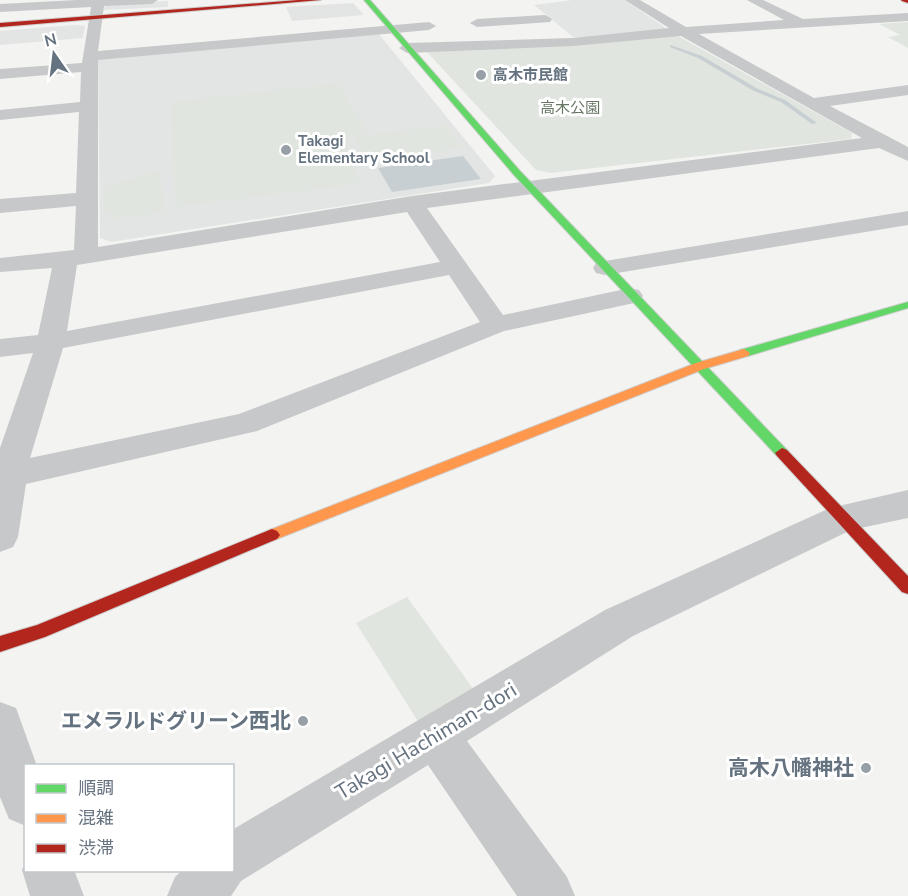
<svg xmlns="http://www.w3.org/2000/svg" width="908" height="896" viewBox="0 0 908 896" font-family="'Nunito Sans','Noto Sans JP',sans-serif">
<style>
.built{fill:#e3e5e4}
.green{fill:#e1e5df}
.water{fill:#c8cfd2}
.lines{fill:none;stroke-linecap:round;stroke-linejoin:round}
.stream{fill:#c8cfd2;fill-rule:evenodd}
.fast-casing{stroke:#cfcfcf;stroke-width:2}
.slow-casing{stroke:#cfcfcf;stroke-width:2}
.jam-casing{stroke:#cfcfcf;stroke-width:2}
.street{fill:#c7c8c9;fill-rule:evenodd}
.fast{fill:#63d668;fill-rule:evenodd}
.slow{fill:#ff974d;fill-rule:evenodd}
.jam{fill:#b3261e;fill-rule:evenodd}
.poi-dot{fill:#979fa7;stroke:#fff;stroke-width:2}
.labels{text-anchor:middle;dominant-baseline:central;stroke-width:6;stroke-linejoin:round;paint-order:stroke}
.far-poi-label{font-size:15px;font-weight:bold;fill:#65727f;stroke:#fff;text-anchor:start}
.far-park-label{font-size:15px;fill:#677764;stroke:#fff}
.near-poi-label{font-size:21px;font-weight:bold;fill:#65727f;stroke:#fff;text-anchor:end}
.near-street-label{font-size:21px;fill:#65727f;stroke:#fff}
</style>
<rect width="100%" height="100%" fill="#f3f3f1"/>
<g class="built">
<polygon points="572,0 625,0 667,29 585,39 573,37 534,5"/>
<polygon points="168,1 168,7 103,10 106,5"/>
<polygon points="353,3 364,15 292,21 286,7"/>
<polygon points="74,25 85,26 83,38 0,45 0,31"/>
<polygon points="378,33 495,176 489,183 111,242 100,238 98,59"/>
</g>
<g class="green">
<polygon points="908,22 908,48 888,37 900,35 879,24"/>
<polygon points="671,36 678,36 852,133 851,139 550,173 536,170 427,52"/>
<polygon points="338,83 368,133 348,136 357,155 372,157 377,164 353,167 360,184 175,207 171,102"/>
<polygon points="446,125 464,148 381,159 379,155 362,153 353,137"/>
<polygon points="160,170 165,212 112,219 112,213 105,214 105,187"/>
<polygon points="407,597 474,690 419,723 356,623"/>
</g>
<polygon class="water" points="463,156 481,179 392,192 378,168"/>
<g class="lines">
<polygon class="stream" points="670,45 702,56 758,89 785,100 817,123 812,124 781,102 754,91 698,58 670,47"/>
<defs>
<g id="fast">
<polygon points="364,0 370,0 520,171 787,450 789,453 787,456 777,456 514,175"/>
<polygon points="908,302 908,308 748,356 740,356 738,353 740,350"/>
</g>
<polygon id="slow" points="744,349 750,353 748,356 704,369 277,539 272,541 267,539 264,535 267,531 696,363"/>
<g id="jam">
<polygon points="298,0 321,0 0,27 0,23"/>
<polygon points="901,0 908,0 908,3 902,1"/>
<polygon points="782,448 787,450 908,576 908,594 902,592 777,456 775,453"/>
<polygon points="272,529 277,531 280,535 277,539 45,637 0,652 0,636 37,625"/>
</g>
</defs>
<use href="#fast" class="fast-casing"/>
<use href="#slow" class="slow-casing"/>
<use href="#jam" class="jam-casing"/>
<g class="street">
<path d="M77,0h81l-6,4 -48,2 -6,45 331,-29 7,4 -7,4 -331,30v187l314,-51 450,-58 -181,-102 -108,10 -166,7 -8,-5 8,-5 166,-5 96,-10 -44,-28h15l46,27 98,-7 -37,-20h16l40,19 105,-6v8l-209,13 115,64 94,-13v10l-78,11 78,41v14l-29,-13 -452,60 76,107 127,-27 9,2 4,6 -4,6 -135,29 -247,100 -231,53 -8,53 -5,10 -13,5v-104l33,-95 -33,4v-18l38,-4 14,-67 -52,4v-14l74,-8 2,-44 -76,7v-14l76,-6 3,-81 -79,8v-10l80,-8 1,-30 -81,7v-10l82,-6 9,-56 -91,5v-8zM407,212l33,50 -373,69 10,-66zM449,275l31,47 -241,92 -209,44 33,-110z"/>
<polygon points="545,15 552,19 550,22 477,27 470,23 477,19"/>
<polygon points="908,211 908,225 605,275 596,273 593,268 596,263 605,261"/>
<polygon points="908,490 908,518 851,530 633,636 467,741 567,877 575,896 517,896 428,765 241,881 231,896 167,896 175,877 182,870 232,870 232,830 605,610 830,508"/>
<polygon points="0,702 16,708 37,766 26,766 26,826 9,819 0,797"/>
<polygon points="26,862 26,870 74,870 84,896 30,896 22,870"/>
</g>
<use href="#fast" class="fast"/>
<use href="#slow" class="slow"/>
<use href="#jam" class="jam"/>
</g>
<g class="poi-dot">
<circle cx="481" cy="75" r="6"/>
<circle cx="286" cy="150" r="6"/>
<circle cx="303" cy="721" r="6"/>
<circle cx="866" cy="768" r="6"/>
</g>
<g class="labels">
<g class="far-poi-label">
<text x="493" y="75">高木市民館</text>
<text x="298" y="141">Takagi<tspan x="298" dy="17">Elementary School</tspan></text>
</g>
<g class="far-park-label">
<text x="570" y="108">高木公園</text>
</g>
<g class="near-poi-label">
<text x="291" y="721">エメラルドグリーン西北</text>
<text x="854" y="768">高木八幡神社</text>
</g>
<g class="near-street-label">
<text transform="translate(426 741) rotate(-31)">Takagi Hachiman-dori</text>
</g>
</g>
<rect x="24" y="764" width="210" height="108" fill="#ffffff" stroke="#c1c7cc" stroke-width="1.5"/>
<rect x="36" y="784" width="30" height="9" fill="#63d668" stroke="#c1c7cc" stroke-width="1.5"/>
<text x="78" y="794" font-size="18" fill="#65727f">順調</text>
<rect x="36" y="814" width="30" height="9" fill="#ff974d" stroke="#c1c7cc" stroke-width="1.5"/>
<text x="78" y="824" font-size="18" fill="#65727f">混雑</text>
<rect x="36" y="844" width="30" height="9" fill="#b3261e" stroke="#c1c7cc" stroke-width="1.5"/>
<text x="78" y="854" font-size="18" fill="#65727f">渋滞</text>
<g transform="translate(54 54) rotate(346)" stroke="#ffffff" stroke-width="4.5" paint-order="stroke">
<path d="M0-4.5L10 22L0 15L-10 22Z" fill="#65727f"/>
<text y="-9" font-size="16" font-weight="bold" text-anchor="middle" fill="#65727f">N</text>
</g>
</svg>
